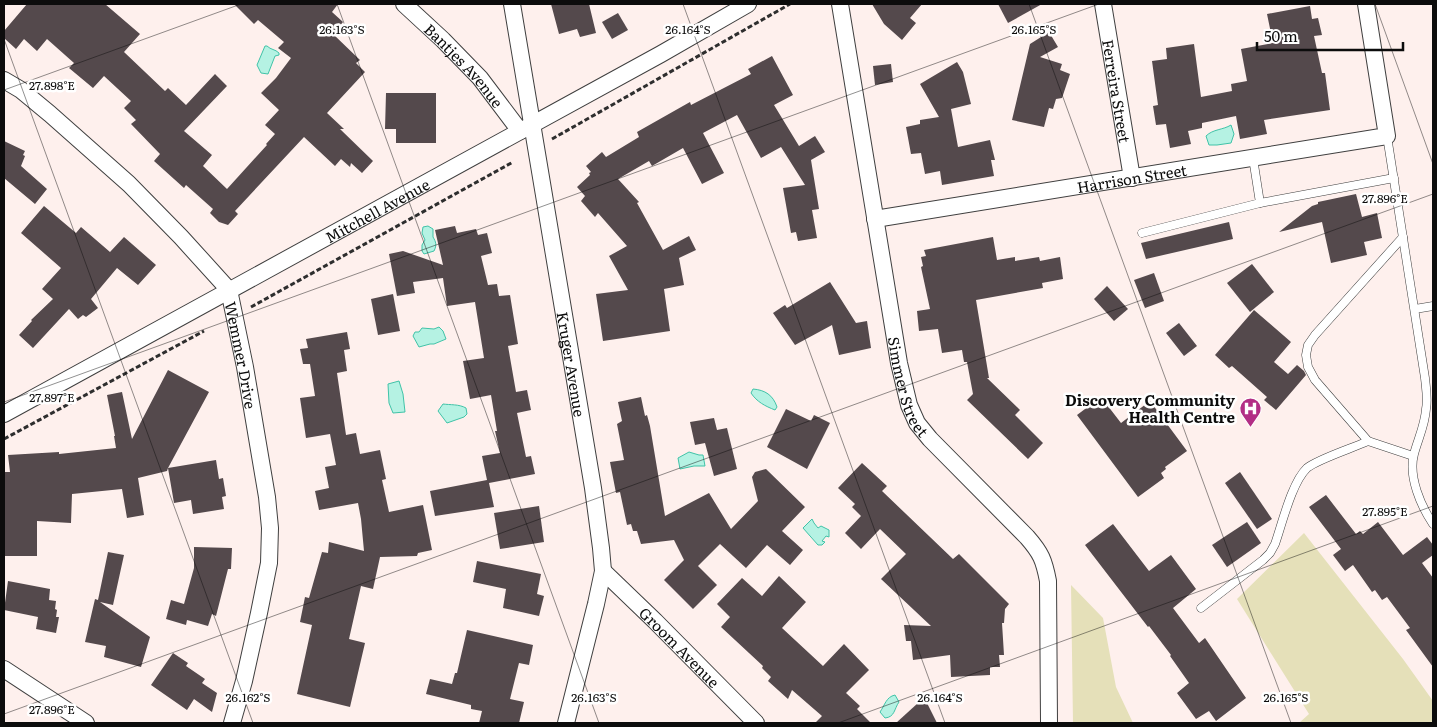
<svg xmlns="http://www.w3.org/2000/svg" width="1437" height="727" viewBox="0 0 1437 727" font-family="Literata,serif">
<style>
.green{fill:#e5e0b9}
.water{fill:#b5f2e3;stroke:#41c3a8}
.building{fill:#54494c}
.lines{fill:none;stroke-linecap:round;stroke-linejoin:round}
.lane-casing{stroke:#3f3f3f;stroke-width:9}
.street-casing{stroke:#3f3f3f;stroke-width:18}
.path{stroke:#2e2e2e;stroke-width:3;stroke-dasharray:5 2.5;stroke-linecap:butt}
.lane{stroke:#fff;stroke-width:8}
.street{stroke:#fff;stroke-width:16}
.ticks{fill:none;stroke:#0c0c0c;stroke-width:1;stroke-opacity:0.45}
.labels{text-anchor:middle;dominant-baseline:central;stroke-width:5;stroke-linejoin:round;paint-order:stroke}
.street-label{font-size:15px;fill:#0c0c0c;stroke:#fff}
.poi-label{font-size:15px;font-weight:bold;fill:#0c0c0c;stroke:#fff;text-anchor:end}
.ticks-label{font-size:12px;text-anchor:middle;fill:#0c0c0c;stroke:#fff;stroke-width:5;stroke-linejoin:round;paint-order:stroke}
</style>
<rect width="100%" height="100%" fill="#fef0ed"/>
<g class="green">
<polygon points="1304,533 1403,659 1433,701 1433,723 1299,723 1309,714 1237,599"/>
<polygon points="1071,585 1103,618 1116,687 1133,723 1073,723"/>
</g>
<g class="water">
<path d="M265,46h2c4,4 8,3 12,7v2l-4,1 -7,18 -7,-1 -4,-8z"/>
<path d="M1231,125l3,9 -3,9 -14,2h-8l-3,-9c7,-7 17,-6 25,-11z"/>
<path d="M428,226l5,3v8c3,5 4,8 1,14l-10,3 -2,-3v-6l3,-5 -3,-7 1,-6z"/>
<polygon points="439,327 443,331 446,339 434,344 430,344 419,347 413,336 415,332 419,332 422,328 434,329"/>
<polygon points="399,381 403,394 405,412 393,413 389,403 388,384"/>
<path d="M753,389c12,1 20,6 24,18l-2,3c-10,-4 -18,-8 -24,-17z"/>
<path d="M443,404c7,1 16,0 23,4l1,6 -3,3 -17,6 -9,-12z"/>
<polygon points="689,452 699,455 703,455 705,466 694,466 680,469 678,458"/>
<polygon points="812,519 814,523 818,528 821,526 829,530 829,537 826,536 822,541 825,542 822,545 818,545 803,528"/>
<path d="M895,695l4,7c-5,7 -4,15 -14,16l-5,-6c5,-7 6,-15 15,-17z"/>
</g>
<g class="building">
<polygon points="27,4 105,4 140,34 124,52 165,91 168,88 186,105 215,74 227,86 184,131 212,155 203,166 227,189 267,145 266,144 275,134 265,125 279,110 261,93 276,78 291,58 278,48 284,42 258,20 254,24 234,4 338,4 332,12 343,22 333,34 360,60 356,63 365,72 327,113 344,129 340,129 373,161 362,173 351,163 350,167 341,159 335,166 304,137 235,211 238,214 228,225 219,222 210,213 213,209 186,185 184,188 154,161 160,154 131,124 136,120 124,108 131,101 104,76 93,88 69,68 74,63 47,39 37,51 24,39 16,49 4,38 4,31"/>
<polygon points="551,4 589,4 596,33 580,37 577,29 559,34"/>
<polygon points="872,4 922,4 910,18 916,23 902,40 884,24"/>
<polygon points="998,4 1042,4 1008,23"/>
<polygon points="1310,6 1312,19 1318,18 1322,35 1314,36 1322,73 1325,73 1330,110 1264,120 1267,134 1240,139 1236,116 1202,123 1202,128 1188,131 1191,144 1170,148 1166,124 1156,125 1153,106 1158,105 1152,61 1167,59 1166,48 1194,44 1201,97 1232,91 1231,84 1247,81 1241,49 1273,43 1267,14"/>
<polygon points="618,13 628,30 612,39 602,22"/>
<polygon points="1049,32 1058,47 1040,57 1062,64 1060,70 1070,74 1062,98 1056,99 1053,109 1049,108 1044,127 1012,120 1030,44"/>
<polygon points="772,56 793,95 774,105 799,146 815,136 825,152 811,160 819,209 812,210 817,238 798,241 796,232 791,233 783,188 805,185 781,147 761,158 737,115 703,133 724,173 702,184 683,148 652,166 649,161 618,179 639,202 637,203 663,250 689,236 696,250 679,258 684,285 664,289 670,331 603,341 596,294 628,290 609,256 627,246 598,213 595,217 581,201 585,196 577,187 590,175 589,173 591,172 586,166 602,152 606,157 639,137 637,132 690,102 691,105 751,74 748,69"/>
<polygon points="957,62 963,72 971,104 951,109 958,147 990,140 995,160 991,160 994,176 942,185 940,171 925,174 921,153 911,154 906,127 920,124 920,120 939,117 920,84"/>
<polygon points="891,64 893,82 875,85 873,66"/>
<polygon points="386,93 436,93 436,143 396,143 396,129 385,129"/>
<polygon points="4,141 25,151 23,155 25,156 21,166 47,189 35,204 4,178"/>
<polygon points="1356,194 1362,217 1377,213 1382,238 1364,242 1367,255 1331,263 1322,222 1279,232 1312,206 1318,204 1318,202"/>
<polygon points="44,206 76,233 81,227 110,252 124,237 156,265 138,285 117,268 91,299 98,308 86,317 83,315 78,319 69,309 33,348 19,335 32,321 31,320 53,299 42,289 61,268 21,233"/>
<polygon points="1229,222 1233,239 1146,259 1141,243"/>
<polygon points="455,226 457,233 476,229 478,235 487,233 492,253 481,256 488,285 497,284 499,296 510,295 518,344 508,346 516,392 527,390 531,410 517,413 526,457 531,456 535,474 489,483 494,507 435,516 430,491 487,480 482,456 500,453 495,431 497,431 491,395 470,399 463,361 484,358 475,302 447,306 443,278 413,282 415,293 397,296 389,254 403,251 443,265 435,230"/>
<polygon points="993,237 997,260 1015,257 1015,261 1039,257 1040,261 1060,257 1063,279 1042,283 1043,288 976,300 989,378 987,378 1020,410 1015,415 1043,443 1028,459 967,400 973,394 967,362 964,362 962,350 942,353 938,329 919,331 917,311 930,309 921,267 923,266 921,257 926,256 924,250"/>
<polygon points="1252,264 1274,292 1250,312 1227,283"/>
<polygon points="1154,273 1164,301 1145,308 1134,280"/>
<polygon points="830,282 856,323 867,321 871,348 839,355 832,325 795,345 773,313 785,305 787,308"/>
<polygon points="1107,286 1128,309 1114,321 1094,299"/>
<polygon points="393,294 400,331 378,335 371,299"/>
<polygon points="1254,310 1291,342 1274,362 1288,374 1297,365 1304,371 1306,375 1276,410 1264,400 1267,397 1232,366 1229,368 1215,355"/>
<polygon points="1179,323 1197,346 1184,356 1166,333"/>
<polygon points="347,332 350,349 344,350 347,371 337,373 346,435 356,433 360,454 380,450 386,479 382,480 389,512 423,505 432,550 418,553 417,556 380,557 373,589 361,586 349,639 365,643 350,707 297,694 312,625 300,622 305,597 309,598 322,552 328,553 329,542 364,551 361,519 358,503 319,510 315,491 329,488 325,467 336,465 330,434 306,438 300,398 315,396 310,364 303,364 300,349 308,348 306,339"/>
<polygon points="168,370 209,392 168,468 216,460 219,479 223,478 226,496 222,497 224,509 193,514 191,500 174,503 168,468 167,471 138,478 144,515 127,518 122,489 72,494 71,523 37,521 37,556 4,556 4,472 10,472 8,455 59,452 59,454 116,448 114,436 115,436 107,395 122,392 132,439"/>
<polygon points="641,397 645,416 647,415 650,426 665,516 709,493 731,529 758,501 752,477 755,472 766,469 805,507 782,531 803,550 790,565 767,545 746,568 720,544 698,566 717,585 693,609 664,580 684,560 674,540 641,544 637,531 633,531 631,524 627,525 620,492 616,493 610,462 624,460 617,424 622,421 618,402"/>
<polygon points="1101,397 1121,423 1150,401 1187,451 1165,467 1166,469 1161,473 1164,478 1138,497 1077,415"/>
<polygon points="786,409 811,421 814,415 830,423 807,469 767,447"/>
<polygon points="714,418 717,430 727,428 737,469 714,476 705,443 695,445 690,422"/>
<polygon points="862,463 887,486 882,491 953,559 959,554 1009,604 1005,609 1004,623 1002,623 1004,655 999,655 1000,667 990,667 990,675 951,677 950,655 913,660 911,641 906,641 904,625 931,626 881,579 906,554 880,529 861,549 845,533 861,516 852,507 855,504 838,488"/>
<polygon points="1240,472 1272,519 1257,529 1225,483"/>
<polygon points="1326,495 1356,534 1360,531 1363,534 1378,522 1403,555 1427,537 1433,545 1433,555 1422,563 1433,578 1433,667 1406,630 1410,628 1387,597 1382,600 1375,590 1372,592 1353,565 1345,571 1333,555 1341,549 1309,507"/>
<polygon points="539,506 544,542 500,549 494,513"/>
<polygon points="1247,522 1261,543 1227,567 1212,545"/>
<polygon points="1113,524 1149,571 1171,555 1196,589 1173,608 1199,643 1205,638 1246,698 1216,721 1209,711 1196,719 1177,693 1189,683 1170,656 1171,655 1149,626 1148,627 1085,545"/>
<polygon points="194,547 232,548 231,569 228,569 216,616 212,614 208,626 187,620 186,625 166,619 171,600 184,604 194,568"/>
<polygon points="108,552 124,555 113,605 100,602 150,637 141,667 104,657 106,646 85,642 95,599 98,600"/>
<polygon points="477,561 541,574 537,594 544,596 539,616 503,608 506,589 473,582"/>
<polygon points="779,576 806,602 782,628 823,666 844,644 869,670 846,693 860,706 857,709 871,723 815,723 822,716 792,690 788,699 768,681 771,677 762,668 763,666 721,627 730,617 717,604 742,578 762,596"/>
<polygon points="8,581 50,589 49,600 56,601 55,609 57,610 56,617 59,617 56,633 36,629 38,617 4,610"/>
<polygon points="467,630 533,645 529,665 519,663 510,699 524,702 519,723 479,723 482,711 471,709 471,705 426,694 430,679 452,684 455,673 457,673"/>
<polygon points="173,653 188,663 186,666 205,679 202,683 217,693 212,712 194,699 187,710 151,685"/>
<polygon points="918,703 927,703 937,723 896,723"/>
</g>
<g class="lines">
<defs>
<g id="lane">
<path d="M1387,136l38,242c1,10 3,21 1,31 -1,16 -8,30 -12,45 -6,23 7,52 19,70"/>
<polyline points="1260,203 1394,178"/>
<polyline points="1142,233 1260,203 1253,158"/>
<polyline points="1415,309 1433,306"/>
<polyline points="1368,441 1315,380 1308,367 1306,355 1308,345 1315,335 1403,237"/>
<path d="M1201,608l62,-48 7,-7 5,-9c7,-20 17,-62 32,-76 11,-9 46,-20 61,-27l45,15"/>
</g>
<g id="street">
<path id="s1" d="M404,4l39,36 37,38 40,53"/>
<path id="s2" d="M512,4l81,484 8,60 2,23 -7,33 -30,119"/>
<path id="s3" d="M840,4l59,359 10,42 8,18 13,16 97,98c14,16 17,23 21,44l1,142"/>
<path id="s4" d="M1103,4l29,174"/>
<path id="s5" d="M4,80l17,10 29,24 79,70 52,53 48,53 16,77 22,130 3,31 -1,35 -10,50 -15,68 -12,42"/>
<path id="s6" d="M875,219l512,-83 -21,-132"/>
<path id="s7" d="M4,414l657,-360 87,-50"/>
<path id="s8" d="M603,571l52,50 101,102"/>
<polyline points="4,669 86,723"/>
</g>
</defs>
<use href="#lane" class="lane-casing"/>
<use href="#street" class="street-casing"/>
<g class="path">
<polyline points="552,139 790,4"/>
<polyline points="251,307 513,162"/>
<polyline points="4,439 204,331"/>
</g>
<use href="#lane" class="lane"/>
<use href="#street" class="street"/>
</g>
<path class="ticks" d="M337,4l262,719M683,4l262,719M1029,4l262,719M1375,4l58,160M4,39l249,684M4,90l237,-86M4,402l1095,-398M4,714l1429,-520M838,723l595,-217"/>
<defs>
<symbol id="hospital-pin" viewBox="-11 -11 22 30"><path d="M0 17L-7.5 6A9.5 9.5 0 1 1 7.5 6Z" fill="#b22e85" stroke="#fff"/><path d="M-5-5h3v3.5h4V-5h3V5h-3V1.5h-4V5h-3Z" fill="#fff"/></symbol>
</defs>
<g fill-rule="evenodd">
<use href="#hospital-pin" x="1238" y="396" width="25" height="34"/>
</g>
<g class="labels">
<g class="street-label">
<text stroke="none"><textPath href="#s1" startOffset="86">Bantjes Avenue</textPath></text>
<text stroke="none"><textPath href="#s4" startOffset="88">Ferreira Street</textPath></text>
<text stroke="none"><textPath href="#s6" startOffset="260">Harrison Street</textPath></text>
<text stroke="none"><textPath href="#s7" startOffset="425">Mitchell Avenue</textPath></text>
<text stroke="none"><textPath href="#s5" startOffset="375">Wemmer Drive</textPath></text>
<text stroke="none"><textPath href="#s2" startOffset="365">Kruger Avenue</textPath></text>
<text stroke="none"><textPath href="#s3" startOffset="389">Simmer Street</textPath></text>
<text stroke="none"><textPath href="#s8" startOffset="108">Groom Avenue</textPath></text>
</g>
<g class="poi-label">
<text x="1235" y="399">Discovery Community<tspan x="1235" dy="17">Health Centre</tspan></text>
</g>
</g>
<g class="ticks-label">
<text x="688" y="34">26.164°S</text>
<text x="342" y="34">26.163°S</text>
<text x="1034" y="34">26.165°S</text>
<text x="52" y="90">27.898°E</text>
<text x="1385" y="203">27.896°E</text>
<text x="52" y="402">27.897°E</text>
<text x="1385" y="516">27.895°E</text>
<text x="248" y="702">26.162°S</text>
<text x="594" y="702">26.163°S</text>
<text x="940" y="702">26.164°S</text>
<text x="1286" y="702">26.165°S</text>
<text x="52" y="714">27.896°E</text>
</g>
<rect width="1437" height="727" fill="none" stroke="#0c0c0c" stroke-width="10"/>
<path d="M1257 42v8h146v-8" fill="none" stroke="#0c0c0c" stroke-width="2.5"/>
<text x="1264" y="42" font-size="15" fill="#0c0c0c" stroke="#ffffff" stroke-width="4" paint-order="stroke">50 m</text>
</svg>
